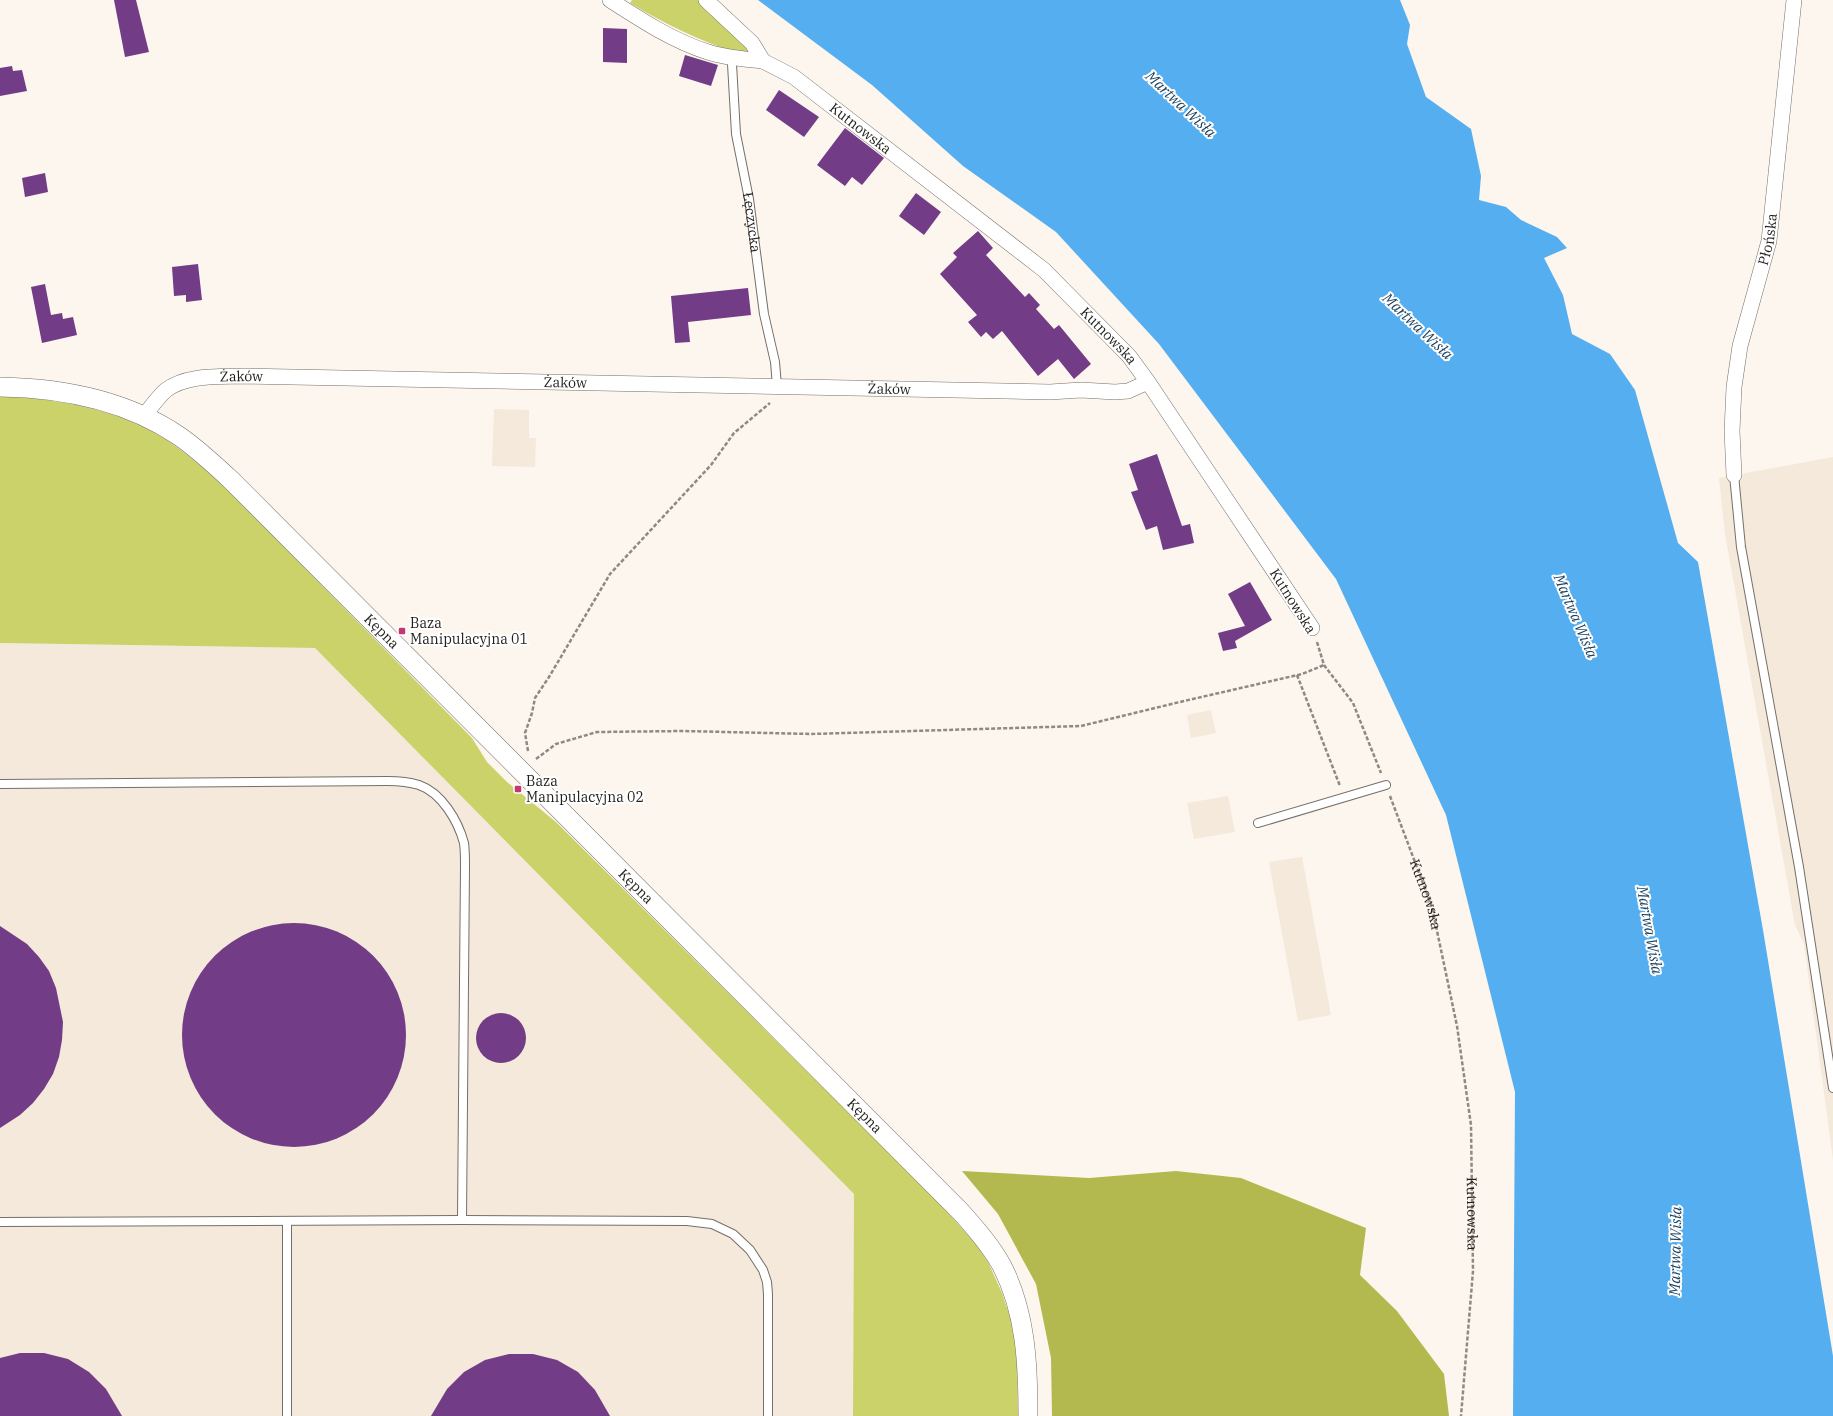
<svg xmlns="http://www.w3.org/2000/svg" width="1833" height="1416" viewBox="0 0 1833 1416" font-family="'IBM Plex Serif',serif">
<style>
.built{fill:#f4e9da}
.green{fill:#cbd269}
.forest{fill:#b3b94f}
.water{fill:#54aef0}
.building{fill:#723c87}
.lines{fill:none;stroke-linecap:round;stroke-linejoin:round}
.service-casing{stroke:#756f68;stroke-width:10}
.minor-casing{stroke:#756f68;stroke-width:16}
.tertiary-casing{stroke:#756f68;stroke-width:20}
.path{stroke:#8d8983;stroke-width:2.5;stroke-dasharray:4 2;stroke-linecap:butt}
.service{stroke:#fff;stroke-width:8}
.minor{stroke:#fff;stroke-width:15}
.tertiary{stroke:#fff;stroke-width:19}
.poi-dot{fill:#c33870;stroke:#fff;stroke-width:1.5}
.labels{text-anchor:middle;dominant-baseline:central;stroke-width:4;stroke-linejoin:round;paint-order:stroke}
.street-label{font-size:14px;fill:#201e1b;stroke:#fff}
.poi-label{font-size:14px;fill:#201e1b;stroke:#fff;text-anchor:start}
.water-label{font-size:15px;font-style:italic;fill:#1c415d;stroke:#fff}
</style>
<rect width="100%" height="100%" fill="#fcf6ee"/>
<g class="built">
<polygon points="494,409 529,410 529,438 536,438 535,467 492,466"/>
<polygon points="1833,457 1833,1160 1804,944 1795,925 1725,534 1719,478"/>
<polygon points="0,643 315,648 854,1194 853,1416 0,1416"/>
<polygon points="1211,710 1216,733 1191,738 1187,715"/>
<polygon points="1228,796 1235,832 1194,839 1187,803"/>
<polygon points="1302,857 1331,1015 1298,1021 1269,862"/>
</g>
<g class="green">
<path d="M632,0h67l49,47c-1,6 -3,6 -8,7 -40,-13 -75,-30 -110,-51z"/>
<path d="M0,395c59,5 117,13 167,45 19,13 36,27 53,42l252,256 15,24 20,20 49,40 306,304 76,76 39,43 12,19 13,29 9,27 6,31 1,65h-165l1,-222 -539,-546 -315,-5z"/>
</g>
<polygon class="forest" points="962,1171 1089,1178 1176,1171 1241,1178 1366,1228 1360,1275 1397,1311 1444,1374 1449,1416 1052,1416 1051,1358 1036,1284 998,1214"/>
<polygon class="water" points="758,0 1400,0 1410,25 1407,44 1426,97 1471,129 1481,176 1479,200 1506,207 1521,220 1557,237 1567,248 1544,258 1563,295 1572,334 1610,354 1635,390 1678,543 1698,562 1763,930 1833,1356 1833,1416 1513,1416 1515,1092 1446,815 1336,579 1159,344 1056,232 963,166 872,85"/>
<g class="building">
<polygon points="114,0 136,0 149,52 125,57"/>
<polygon points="603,28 627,29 627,63 603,62"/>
<polygon points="685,55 718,65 711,86 679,76"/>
<polygon points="12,66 13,71 22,70 27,91 0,96 0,68"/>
<polygon points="779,90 819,117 804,137 766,110"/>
<polygon points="845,128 884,158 862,185 852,177 845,186 817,165"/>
<polygon points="45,173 48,192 25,197 22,178"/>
<polygon points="916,193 941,212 924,235 899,216"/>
<polygon points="978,231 993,248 986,255 1025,297 1029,293 1040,305 1036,309 1054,329 1059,325 1091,364 1074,379 1058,359 1038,376 1002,331 993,339 986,332 981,337 968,322 977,315 940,274 957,257 953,253"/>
<polygon points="198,264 202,300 186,302 186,295 174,296 172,267"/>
<polygon points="45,284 51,315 62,313 63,319 73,317 77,335 42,343 31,287"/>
<polygon points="748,288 751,315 688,322 690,342 675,343 671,296"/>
<polygon points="1157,454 1182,526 1190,524 1194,543 1163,550 1157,526 1146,530 1131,492 1138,490 1129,464"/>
<polygon points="1250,582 1272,620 1235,641 1237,648 1223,651 1218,633 1245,626 1228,594"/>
<circle cx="294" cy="1035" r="112"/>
<polygon points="0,926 27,944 39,957 49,971 56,988 63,1022 62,1040 59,1057 53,1074 44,1089 33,1103 20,1115 0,1128"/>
<circle cx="501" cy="1038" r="25"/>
<polygon points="20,1353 44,1353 68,1359 89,1372 106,1389 122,1416 0,1416 0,1358"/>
<polygon points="509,1354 533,1354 557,1360 578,1372 595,1390 610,1416 431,1416 447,1389 464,1372 485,1360"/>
</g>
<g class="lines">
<defs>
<g id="service">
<path id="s2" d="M733,58l-1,6 4,70 13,65 15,115 11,48 2,24"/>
<polyline points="1734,475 1741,547 1799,867 1833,1088"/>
<path d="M0,784l388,-3c11,0 21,1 31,4 23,8 39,36 45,58 1,7 1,15 1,22l-3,355"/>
<polyline points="1258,823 1386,785"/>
<polyline points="0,1222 462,1220 687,1221 712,1224 733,1234 750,1250 763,1270 767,1282 768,1294 768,1416"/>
<polyline points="287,1416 287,1221"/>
</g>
<g id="minor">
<path d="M610,0c31,20 63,41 98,52 18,6 37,7 55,9"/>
<path id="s3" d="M706,0l46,43 11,18 31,16 250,193 85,86 19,26 164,246"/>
<path id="s4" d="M144,416c7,-9 14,-19 22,-26 21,-16 54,-13 79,-14l805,16 31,-2 34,2 13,-1 20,-9"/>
<path id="s5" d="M1734,475l-2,-44 2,-44 6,-41 29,-105 25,-241"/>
</g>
<g id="tertiary">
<path id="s6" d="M0,387c62,1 126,13 179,49 19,13 36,29 53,45l729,731c15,17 30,34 41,54 24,47 26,98 26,150"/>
</g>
</defs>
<use href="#service" class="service-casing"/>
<use href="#minor" class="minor-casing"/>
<use href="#tertiary" class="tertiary-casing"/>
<g class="path">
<polyline points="1317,642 1324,665 1353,703 1381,773"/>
<polyline points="1297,675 1340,786"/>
<polyline points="528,751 525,733 532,713 535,698 549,677 610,574 711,465 734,433 770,403"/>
<polyline points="536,759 556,744 597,732 683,731 811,734 1081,726 1184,701 1302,674 1324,665"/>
<path id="s1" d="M1390,796l42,111 25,119 14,99 2,146 -12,145"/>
</g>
<use href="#service" class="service"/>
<use href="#minor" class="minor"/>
<use href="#tertiary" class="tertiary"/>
</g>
<g class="poi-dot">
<rect x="398" y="627" width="8" height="8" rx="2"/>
<rect x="514" y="785" width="8" height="8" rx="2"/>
</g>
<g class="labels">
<g class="street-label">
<text stroke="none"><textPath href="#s3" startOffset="203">Kutnowska</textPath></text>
<text stroke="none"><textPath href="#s2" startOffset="166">Łęczycka</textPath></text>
<text stroke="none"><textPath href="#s5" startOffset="240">Płońska</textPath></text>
<text stroke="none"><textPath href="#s3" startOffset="527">Kutnowska</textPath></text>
<text stroke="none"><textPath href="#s4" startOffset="112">Żaków</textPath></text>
<text stroke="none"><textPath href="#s4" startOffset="436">Żaków</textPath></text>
<text stroke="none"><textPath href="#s4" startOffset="760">Żaków</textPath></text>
<text transform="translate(1293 601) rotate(58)">Kutnowska</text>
<text stroke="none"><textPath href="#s6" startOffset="470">Kępna</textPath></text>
<text stroke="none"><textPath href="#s6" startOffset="830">Kępna</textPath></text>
<text stroke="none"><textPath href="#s1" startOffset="105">Kutnowska</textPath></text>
<text stroke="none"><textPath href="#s6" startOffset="1154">Kępna</textPath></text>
<text stroke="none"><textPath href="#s1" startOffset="429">Kutnowska</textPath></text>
</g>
<g class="poi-label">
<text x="410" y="623">Baza<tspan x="410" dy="16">Manipulacyjna 01</tspan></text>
<text x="526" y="781">Baza<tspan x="526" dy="16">Manipulacyjna 02</tspan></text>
</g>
<g class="water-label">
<text transform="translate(1181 104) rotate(43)">Martwa Wisła</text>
<text transform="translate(1418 326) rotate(43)">Martwa Wisła</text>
<text transform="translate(1576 616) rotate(67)">Martwa Wisła</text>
<text transform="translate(1650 930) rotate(80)">Martwa Wisła</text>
<text transform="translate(1675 1251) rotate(-89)">Martwa Wisła</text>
</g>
</g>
</svg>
